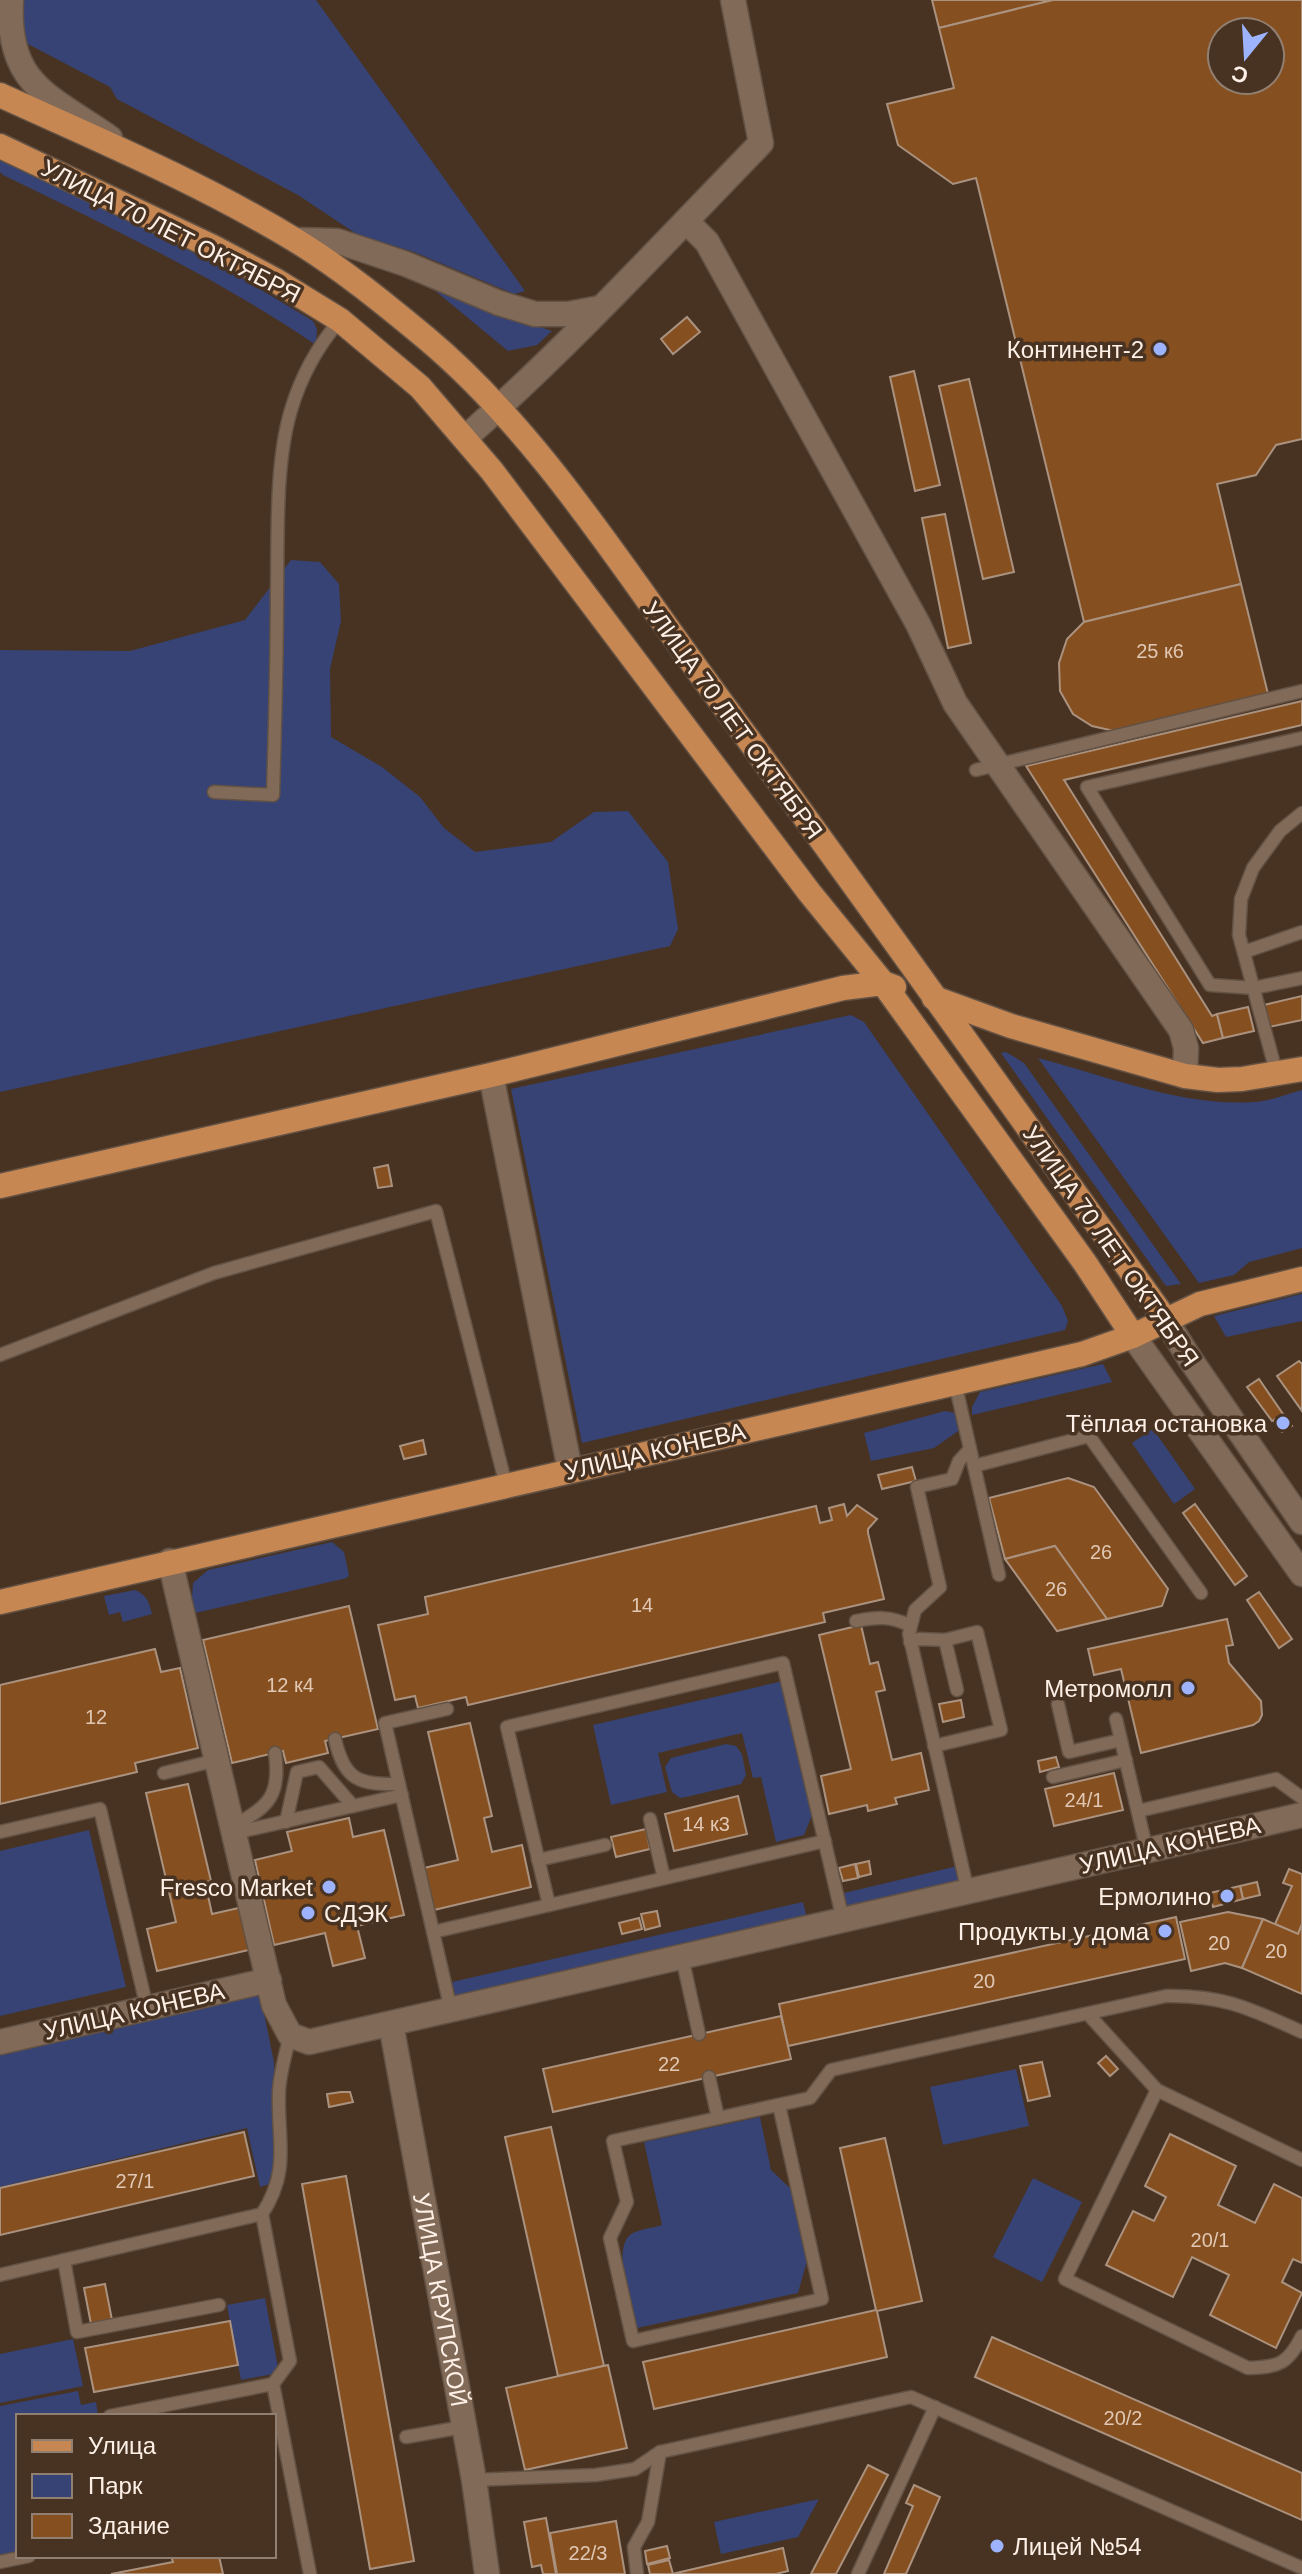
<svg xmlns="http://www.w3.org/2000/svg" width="1302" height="2574" viewBox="0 0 1302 2574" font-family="Arial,sans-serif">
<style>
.green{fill:#364374}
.building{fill:#864f20;stroke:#aa927f;stroke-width:2;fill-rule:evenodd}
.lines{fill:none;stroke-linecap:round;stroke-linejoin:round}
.lane-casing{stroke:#635244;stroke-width:15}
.street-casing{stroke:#635244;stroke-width:27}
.secondary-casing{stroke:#635244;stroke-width:27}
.primary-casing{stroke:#635244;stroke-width:27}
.lane{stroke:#816a58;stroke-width:12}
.street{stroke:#816a58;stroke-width:24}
.secondary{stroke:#816a58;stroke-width:24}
.primary{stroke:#c78753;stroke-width:24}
.poi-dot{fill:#9eb3fd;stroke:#483323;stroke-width:3}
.labels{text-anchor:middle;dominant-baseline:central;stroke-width:7;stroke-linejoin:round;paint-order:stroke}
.number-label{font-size:20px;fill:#e0c8b4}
.street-label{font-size:24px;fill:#fef0e6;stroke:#483323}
.poi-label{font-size:24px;fill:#fef0e6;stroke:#483323;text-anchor:end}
</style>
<rect width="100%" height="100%" fill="#483323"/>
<g class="green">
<polygon points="20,0 316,0 525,291 514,294 414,252 358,235 298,195 117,99 110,87 24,42"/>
<path d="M0,156l228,114 85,51 4,8 -1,16c-98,-67 -207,-118 -313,-170l-3,-3z"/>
<polygon points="427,284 468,303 552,331 537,345 508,351"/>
<polygon points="291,560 320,562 339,584 341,621 330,669 331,737 382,767 420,797 444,828 475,852 551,842 594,812 628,811 668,862 678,929 670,946 0,1092 0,650 130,651 245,620"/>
<polygon points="851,1015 864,1022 1062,1306 1068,1321 1065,1330 582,1443 511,1089"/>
<polygon points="1006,1052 1024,1063 1181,1284 1166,1286 1001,1053"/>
<path d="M1038,1058c69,18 144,49 216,44 16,-1 33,-8 48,-12v158l-53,14 -15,13 -35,8z"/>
<polygon points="1302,1294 1302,1321 1226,1337 1214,1316"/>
<polygon points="1103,1364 1112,1382 972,1415 972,1407 980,1392"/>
<polygon points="945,1411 955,1413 961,1429 934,1448 871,1461 864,1433"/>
<polygon points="1153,1429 1195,1489 1174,1504 1132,1443"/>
<polygon points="332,1542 344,1552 349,1575 347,1578 195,1613 192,1597 193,1583 208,1570"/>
<path d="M135,1590c12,5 14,12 17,24l-29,8 -3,-10 -11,3 -5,-19z"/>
<polygon points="783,1681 812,1815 804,1835 776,1842 761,1777 753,1778 742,1733 658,1753 667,1792 611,1805 593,1725"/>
<polygon points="726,1744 736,1746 742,1754 746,1775 741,1784 686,1797 680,1798 672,1792 665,1767 671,1758"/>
<polygon points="89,1830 126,1987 0,2016 0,1851"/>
<polygon points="958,1866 960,1883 848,1909 844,1893"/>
<polygon points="803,1902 808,1922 456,1998 452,1982"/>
<polygon points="260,1994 274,2062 277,2170 273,2183 260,2187 247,2128 0,2187 0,2053"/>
<polygon points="1016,2069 1029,2126 943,2145 930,2087"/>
<path d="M760,2117l11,53 20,19 16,72 -9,32 -161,35c-5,-21 -26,-79 -6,-94 9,-5 22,-6 31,-9l-18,-83z"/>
<polygon points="1033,2178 1082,2202 1042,2282 993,2257"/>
<polygon points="265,2298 279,2373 241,2380 227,2305"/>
<polygon points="73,2339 83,2386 0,2403 0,2354"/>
<polygon points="78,2391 81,2405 96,2402 98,2416 18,2416 18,2552 0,2555 0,2406"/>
<polygon points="819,2499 798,2537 721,2554 714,2522"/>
</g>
<g class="building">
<polygon points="932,0 1053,0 939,28"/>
<path d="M1053,0h249v439l-26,6 -20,30 -39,9 24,100 -157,38 -108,-444 -23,6 -55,-39 -11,-41 67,-16 -15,-60zM1222,32h48v48h-48z"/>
<polygon points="687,317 700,332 673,354 661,339"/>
<polygon points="914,371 940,485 915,491 890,377"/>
<polygon points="969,379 1014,572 983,579 939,386"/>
<polygon points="945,514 971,643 948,648 922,518"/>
<polygon points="1241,584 1268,694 1114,731 1092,726 1073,714 1060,691 1059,663 1067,639 1084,622"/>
<polygon points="1302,701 1302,725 1064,780 1212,1016 1217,1014 1223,1038 1203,1043 1026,766"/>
<polygon points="1302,996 1302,1020 1269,1027 1264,1005"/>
<polygon points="1248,1007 1254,1031 1223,1038 1217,1014"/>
<polygon points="388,1165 392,1186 378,1188 374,1168"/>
<polygon points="1299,1361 1302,1364 1302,1411 1277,1376"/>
<polygon points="1259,1379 1283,1414 1272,1421 1247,1387"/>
<polygon points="1283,1414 1292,1426 1282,1432 1274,1421"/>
<polygon points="423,1440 426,1454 404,1459 400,1446"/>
<polygon points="912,1467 916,1481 882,1489 878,1475"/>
<polygon points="1068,1478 1094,1487 1168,1589 1162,1606 1107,1619 1055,1546 1005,1559 989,1498"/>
<polygon points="844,1504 847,1516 857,1505 877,1519 868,1529 868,1533 884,1599 823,1613 825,1622 468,1705 466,1697 418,1708 415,1696 395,1700 378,1625 428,1614 425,1597 816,1506 820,1523 832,1520 829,1508"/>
<polygon points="1195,1504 1247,1576 1235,1585 1183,1513"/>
<polygon points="1055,1546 1107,1619 1057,1631 1005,1559"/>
<polygon points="1259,1592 1292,1639 1279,1648 1247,1600"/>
<polygon points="349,1606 378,1729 325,1741 328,1753 286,1763 283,1751 232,1763 203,1640"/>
<polygon points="1227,1619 1233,1645 1226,1646 1229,1663 1261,1701 1262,1715 1259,1721 1253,1725 1141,1753 1121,1669 1094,1675 1088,1649"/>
<polygon points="861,1625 870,1664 878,1662 885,1690 876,1692 892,1760 921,1753 929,1790 895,1798 897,1804 868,1811 867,1805 829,1814 821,1776 851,1769 819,1635"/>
<polygon points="155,1649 161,1672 180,1668 198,1748 135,1763 137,1772 0,1804 0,1685"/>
<polygon points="961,1700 964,1717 943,1722 939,1704"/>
<polygon points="470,1723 492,1816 484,1818 492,1852 522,1845 531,1887 434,1910 424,1868 458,1860 428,1732"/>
<polygon points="1056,1757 1059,1767 1040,1772 1038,1761"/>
<polygon points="1114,1773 1123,1810 1054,1826 1045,1789"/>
<polygon points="188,1784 211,1881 205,1882 212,1914 243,1907 253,1949 157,1971 147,1929 176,1922 146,1793"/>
<polygon points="738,1796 747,1834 674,1851 665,1814"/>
<polygon points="349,1818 353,1837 384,1830 404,1915 357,1926 365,1958 333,1966 325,1933 274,1945 255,1860 292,1851 287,1832"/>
<polygon points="646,1829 650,1849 616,1857 611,1837"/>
<polygon points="869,1861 871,1874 859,1877 856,1864"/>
<polygon points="855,1864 858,1878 843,1881 839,1868"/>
<polygon points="1289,1869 1302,1874 1302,1924 1298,1934 1275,1924 1292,1886 1283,1883"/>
<polygon points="1257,1882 1260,1895 1243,1899 1240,1886"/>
<polygon points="1240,1886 1243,1899 1213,1907 1210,1893"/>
<polygon points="657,1911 660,1926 645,1930 641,1914"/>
<polygon points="1228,1912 1263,1919 1242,1968 1225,1963 1191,1971 1180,1922"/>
<polygon points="1176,1917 1185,1959 788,2046 779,2004"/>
<polygon points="639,1918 642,1929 622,1934 619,1923"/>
<polygon points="1263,1919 1298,1934 1302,1924 1302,1994 1242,1968"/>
<polygon points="781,2016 791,2059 553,2112 543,2069"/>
<polygon points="1106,2056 1118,2069 1110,2076 1098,2063"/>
<polygon points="1042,2062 1050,2096 1028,2101 1020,2066"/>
<polygon points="341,2092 350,2092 353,2102 329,2107 327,2094"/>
<polygon points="551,2127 604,2366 558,2376 505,2137"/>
<polygon points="244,2132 254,2176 0,2235 0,2188"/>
<polygon points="1170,2134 1236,2166 1218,2205 1255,2223 1274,2184 1302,2198 1302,2263 1293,2259 1282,2282 1302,2293 1276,2348 1210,2315 1229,2275 1192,2257 1173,2297 1106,2265 1133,2211 1154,2221 1166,2197 1145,2186"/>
<polygon points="885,2138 922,2301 877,2311 887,2357 654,2409 643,2362 876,2310 840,2148"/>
<polygon points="346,2176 414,2561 370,2569 302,2184"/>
<polygon points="105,2284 112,2320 91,2324 84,2288"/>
<polygon points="230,2321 238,2365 94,2392 85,2348"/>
<polygon points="992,2337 1302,2473 1302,2520 975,2377"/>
<polygon points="608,2365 627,2448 525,2470 506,2388"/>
<polygon points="868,2465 888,2475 836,2574 811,2574"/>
<polygon points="914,2485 940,2497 906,2574 884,2574 913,2506 906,2503"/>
<polygon points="546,2518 556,2574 543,2574 541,2565 532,2567 524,2522"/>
<polygon points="616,2521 625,2574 557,2574 550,2533"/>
<polygon points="667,2546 670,2558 647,2564 645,2551"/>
<polygon points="783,2548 788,2571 776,2574 672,2574"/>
<polygon points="171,2556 219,2556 223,2574 111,2574 173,2562"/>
<polygon points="669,2560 673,2574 650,2574 648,2565"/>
</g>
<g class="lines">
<defs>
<g id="lane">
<polyline points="1302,738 1087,787 1210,985 1254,988 1302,978"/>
<polyline points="976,770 1302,691"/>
<path d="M214,792l59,3c2,-68 4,-135 4,-202 1,-55 -2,-130 14,-183 10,-34 26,-63 49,-90"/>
<polyline points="1244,952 1302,932"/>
<polyline points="1277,1075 1239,935 1241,899 1253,868 1280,831 1302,813"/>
<polyline points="0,1355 214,1273 436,1211 506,1485"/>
<polyline points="955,1383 999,1575"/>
<polyline points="974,1466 1089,1436 1201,1593"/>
<path d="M856,1621c21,-4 34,-5 53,4"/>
<polyline points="945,1640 957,1690"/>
<polyline points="910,1642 919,1639 945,1640 977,1632 1001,1730 934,1746"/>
<polyline points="1058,1704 1069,1752 1121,1740"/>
<polyline points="447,1709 385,1723 451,2010"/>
<polyline points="1116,1719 1147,1851"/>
<path d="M335,1739c9,41 24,46 64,45"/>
<polyline points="164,1773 217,1760"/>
<polyline points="1053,1777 1126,1760"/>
<polyline points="1138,1811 1276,1779 1302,1798"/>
<polyline points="650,1819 664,1878"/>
<polyline points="286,1822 297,1772 319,1767 353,1806"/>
<path d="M233,1826c36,-19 48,-31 42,-73"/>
<polyline points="0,1832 100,1809 147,2008"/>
<polyline points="234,1833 402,1795"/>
<polyline points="538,1860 605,1845"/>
<polyline points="968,1892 909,1634 915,1610 940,1587 917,1487 952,1479 959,1461 970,1449"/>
<polyline points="549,1905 507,1727 783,1663 843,1920"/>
<polyline points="433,1932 825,1841"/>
<polyline points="682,1957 699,2034"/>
<polyline points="1088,2014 1157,2090 1302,2160"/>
<polyline points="709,2077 718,2118"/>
<path d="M1157,2090l-92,189 183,89c31,-1 40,-4 54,-32"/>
<path d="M779,2105l43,194 -189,42 -23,-103 17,-36 -14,-61 197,-43 21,-28 335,-74c58,-1 85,13 136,36"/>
<polyline points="64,2260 77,2332 219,2305"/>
<polyline points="0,2275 262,2214"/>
<path d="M273,2384l17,-23 -28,-147c29,-44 15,-74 17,-123 1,-19 7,-38 11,-56"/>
<polyline points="110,2416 273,2384 310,2574"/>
<polyline points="406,2437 463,2427"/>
<polyline points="474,2480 596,2475 635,2469 660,2452 911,2397 1302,2568"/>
<polyline points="0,2562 29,2556"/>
<polyline points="637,2574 634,2547 648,2522 660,2452"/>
<polyline points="858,2574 935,2407"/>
</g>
<g id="street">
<path d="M11,0c-5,85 38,95 99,138"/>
<polyline points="686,221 707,242 918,624 955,703 1181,1030 1186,1048 1185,1076"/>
<polyline points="295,240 337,241 406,264 499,303 535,314 568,314 600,308"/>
<path d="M465,438c104,-92 199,-195 296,-295l-28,-143"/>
<polyline points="491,1075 570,1470"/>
<polyline points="170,1561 274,2005 290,2035 309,2042 1302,1815"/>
<path id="s1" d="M391,2024l83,456 13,94"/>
<polyline points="0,2042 269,1980"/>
</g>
<g id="secondary">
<polyline points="1165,1319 1190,1359 1302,1522"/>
<polyline points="1133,1336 1302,1574"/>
</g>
<g id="primary">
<path d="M0,95c99,45 201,88 295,145 46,28 90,64 131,98 111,93 194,226 279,342 155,211 307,425 460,639"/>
<polyline points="0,146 213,247 275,280 340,320 420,387 492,471 809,892 883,983 1085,1263 1133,1336"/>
<polyline points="934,998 1011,1026 1185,1076 1218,1080 1242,1079 1302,1069"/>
<polyline points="0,1186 491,1075 843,988 883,983 894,987"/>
<polyline points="0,1602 1082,1354 1133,1336 1200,1304 1302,1279"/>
</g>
</defs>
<use href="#lane" class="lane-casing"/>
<use href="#street" class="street-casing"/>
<use href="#secondary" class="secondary-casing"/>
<use href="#primary" class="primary-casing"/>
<use href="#lane" class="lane"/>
<use href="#street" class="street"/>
<use href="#secondary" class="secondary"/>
<use href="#primary" class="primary"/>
</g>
<g class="poi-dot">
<circle cx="1160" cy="349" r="8"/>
<circle cx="1283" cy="1423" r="8"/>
<circle cx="1188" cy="1688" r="8"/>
<circle cx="329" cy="1887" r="8"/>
<circle cx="1227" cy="1896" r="8"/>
<circle cx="308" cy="1913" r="8"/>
<circle cx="1165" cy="1931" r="8"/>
<circle cx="997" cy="2546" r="8"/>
</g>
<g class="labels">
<g class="number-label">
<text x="1160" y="651">25 к6</text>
<text x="1101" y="1552">26</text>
<text x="1056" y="1589">26</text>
<text x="642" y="1605">14</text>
<text x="290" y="1685">12 к4</text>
<text x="96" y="1717">12</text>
<text x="1084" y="1800">24/1</text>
<text x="706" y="1824">14 к3</text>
<text x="1219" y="1943">20</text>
<text x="1276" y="1951">20</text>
<text x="984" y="1981">20</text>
<text x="669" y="2064">22</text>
<text x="135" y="2181">27/1</text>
<text x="1210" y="2240">20/1</text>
<text x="1123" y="2418">20/2</text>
<text x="588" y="2553">22/3</text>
</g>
<g class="street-label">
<text transform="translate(171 231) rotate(27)">УЛИЦА 70 ЛЕТ ОКТЯБРЯ</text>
<text transform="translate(733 720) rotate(54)">УЛИЦА 70 ЛЕТ ОКТЯБРЯ</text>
<text transform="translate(1111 1246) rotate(55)">УЛИЦА 70 ЛЕТ ОКТЯБРЯ</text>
<text transform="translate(655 1451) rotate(-13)">УЛИЦА КОНЕВА</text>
<text transform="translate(1170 1845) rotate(-13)">УЛИЦА КОНЕВА</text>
<text transform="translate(134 2011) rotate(-13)">УЛИЦА КОНЕВА</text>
<text stroke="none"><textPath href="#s1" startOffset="280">УЛИЦА КРУПСКОЙ</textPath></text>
</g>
<g class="poi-label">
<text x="1144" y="349">Континент-2</text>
<text x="1267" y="1423">Тёплая остановка</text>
<text x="1172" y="1688">Метромолл</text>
<text x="313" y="1887">Fresco Market</text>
<text x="1211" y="1896">Ермолино</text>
<text x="324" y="1913" text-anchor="start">СДЭК</text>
<text x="1149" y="1931">Продукты у дома</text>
<text x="1013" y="2546" text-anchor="start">Лицей №54</text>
</g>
</g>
<rect x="16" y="2414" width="260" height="144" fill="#483323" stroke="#917f71" stroke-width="2"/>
<rect x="32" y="2440" width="40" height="12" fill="#c78753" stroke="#917f71" stroke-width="2"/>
<text x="88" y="2454" font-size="24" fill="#fef0e6">Улица</text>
<rect x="32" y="2474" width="40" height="24" fill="#364374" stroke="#917f71" stroke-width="2"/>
<text x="88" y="2494" font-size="24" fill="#fef0e6">Парк</text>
<rect x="32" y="2514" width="40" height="24" fill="#864f20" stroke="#917f71" stroke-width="2"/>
<text x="88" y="2534" font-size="24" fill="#fef0e6">Здание</text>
<g transform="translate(1246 56) rotate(198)"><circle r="38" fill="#483323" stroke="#917f71" stroke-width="2"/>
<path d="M0-6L14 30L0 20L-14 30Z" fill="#9eb3fd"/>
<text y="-12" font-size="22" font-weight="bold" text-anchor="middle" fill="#fef0e6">С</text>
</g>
</svg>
